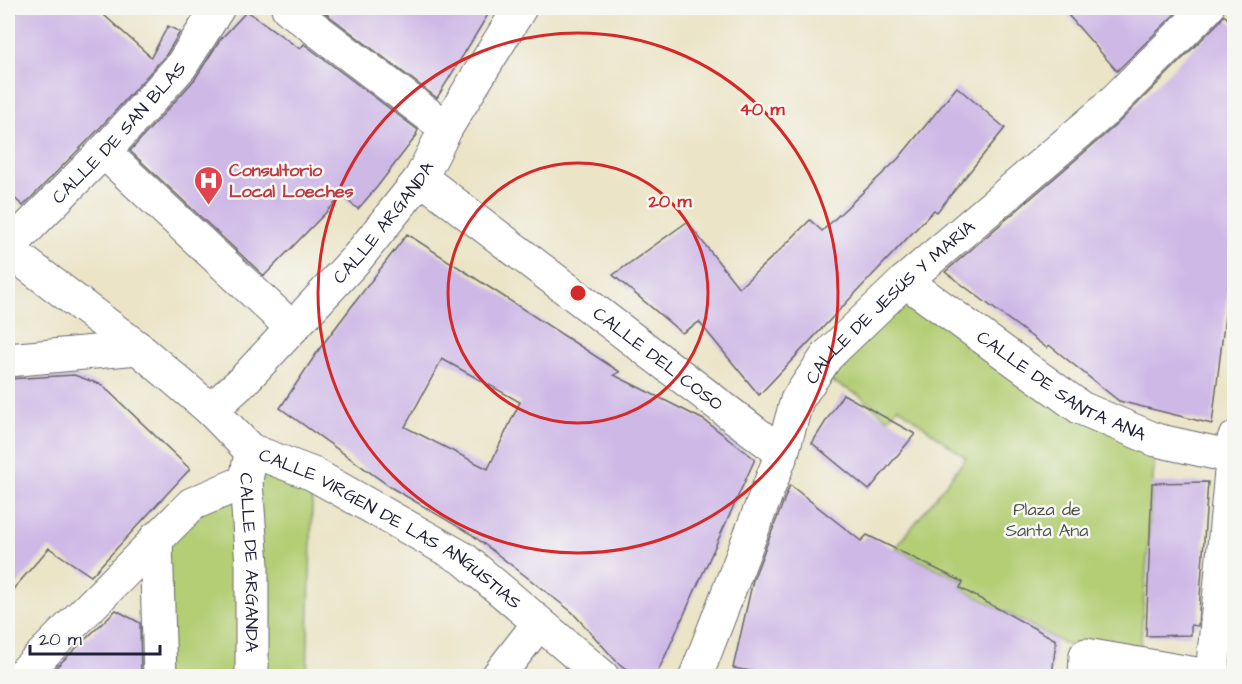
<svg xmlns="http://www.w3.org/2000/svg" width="1242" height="684" viewBox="0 0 1242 684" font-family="'Architects Daughter',sans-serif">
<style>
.green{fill:#b3ce74;stroke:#6a7858;stroke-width:1.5}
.building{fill:#ceb8e6;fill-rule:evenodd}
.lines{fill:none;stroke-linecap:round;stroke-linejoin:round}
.minor-casing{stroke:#68666c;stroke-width:35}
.minor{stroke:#fff;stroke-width:33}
.ring{fill:none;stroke:#d62828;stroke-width:3}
.labels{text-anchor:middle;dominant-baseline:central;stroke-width:5;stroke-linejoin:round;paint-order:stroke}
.street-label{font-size:18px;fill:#22223b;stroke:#f6f6f2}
.health-label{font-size:18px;font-weight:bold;fill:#be3a42;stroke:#f6f6f2;text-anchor:start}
.park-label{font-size:18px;fill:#4e564c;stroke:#f6f6f2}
.centre{fill:#d62828;stroke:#f6f6f2;stroke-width:3}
.ring-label{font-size:18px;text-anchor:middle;font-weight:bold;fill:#d62828;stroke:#f6f6f2;stroke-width:5;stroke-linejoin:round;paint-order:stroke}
</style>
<rect width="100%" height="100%" fill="#f6f6f2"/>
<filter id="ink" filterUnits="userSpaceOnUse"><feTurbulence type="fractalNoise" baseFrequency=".0167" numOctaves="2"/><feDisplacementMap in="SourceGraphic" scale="12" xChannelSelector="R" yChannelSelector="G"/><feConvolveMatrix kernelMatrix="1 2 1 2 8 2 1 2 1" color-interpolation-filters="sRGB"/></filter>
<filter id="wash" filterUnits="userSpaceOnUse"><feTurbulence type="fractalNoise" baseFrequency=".008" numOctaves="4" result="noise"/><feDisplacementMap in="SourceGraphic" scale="24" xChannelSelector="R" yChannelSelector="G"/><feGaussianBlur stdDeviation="1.35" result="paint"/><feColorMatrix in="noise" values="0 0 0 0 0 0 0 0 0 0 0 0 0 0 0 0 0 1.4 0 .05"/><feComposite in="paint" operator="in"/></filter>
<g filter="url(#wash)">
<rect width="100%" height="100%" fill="#ebe4c7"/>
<g class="green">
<polygon points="905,281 1156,440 1139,664 1086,655 960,588 963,581 895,549 966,458 898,407 888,419 859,395 815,373"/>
<polygon points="250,450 313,474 307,676 157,676 156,538 246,481"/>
</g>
<g id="blocks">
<g class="building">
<polygon points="8,8 96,8 151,57 168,26 180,32 166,55 98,130 23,206 8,192"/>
<polygon points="327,8 492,8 437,98 324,12"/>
<polygon points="1062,8 1181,8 1117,71"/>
<polygon points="247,11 300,49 304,44 418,130 416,134 417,135 377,187 358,209 342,196 264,276 130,151 195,79 220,40"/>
<polygon points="1224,15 1234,25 1234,248 1232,258 1212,424 1119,401 1049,345 1047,348 945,272 1116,125 1220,21"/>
<polygon points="957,87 1005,128 937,212 934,210 759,395 699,322 682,333 613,275 687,222 739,288 781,249 810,220 822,231 898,159"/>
<path d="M407,234l213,138 -6,3 90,45 51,39 -99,217h-21l-18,-14 -45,-50 -101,-78 -79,-46 -112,-80 40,-60zM442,359l78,43 -32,67 -83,-42z"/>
<polygon points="74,375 102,385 190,469 91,576 49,548 8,595 8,379"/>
<polygon points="843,394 915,434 869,490 812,443"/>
<polygon points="1208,482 1198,626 1191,625 1191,635 1146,636 1152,483"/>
<polygon points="790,485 861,541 867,535 963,582 960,588 1056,640 1052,676 780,676 733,668 753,580"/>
<polygon points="116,610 140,623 141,676 47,676"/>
</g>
</g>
</g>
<g filter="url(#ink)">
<use href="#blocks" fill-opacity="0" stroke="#68666c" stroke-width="1.5"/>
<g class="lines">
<defs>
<g id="minor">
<polyline points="288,8 446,128"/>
<polyline points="104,152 292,328"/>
<path id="s1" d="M421,178l361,275"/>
<path id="s2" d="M8,248l104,-105 69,-77 37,-58"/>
<path id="s3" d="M8,250l130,98 73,62 39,40 63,24 151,85 138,117"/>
<path id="s4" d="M905,281l176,127 75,32 77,17"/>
<polyline points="8,360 138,348"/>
<path id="s5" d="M211,410l32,-29 115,-124 63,-79 25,-50 74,-120"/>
<path id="s6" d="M249,463l-3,18 6,84v111"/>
<polyline points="156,538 160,676"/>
<polyline points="21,676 192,504 246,481"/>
<polyline points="498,676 539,623"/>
<path id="s7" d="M696,676l86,-223 15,-53 30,-44 78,-75 199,-170 103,-103"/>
<polyline points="1085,676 1086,655 1208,676"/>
<polyline points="1212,676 1234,439"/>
</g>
</defs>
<use href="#minor" class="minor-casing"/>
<use href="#minor" class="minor"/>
</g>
</g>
<g class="ring">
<circle cx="578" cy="293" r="130"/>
<circle cx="578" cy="293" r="260"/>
</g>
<defs>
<symbol id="hospital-pin" viewBox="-11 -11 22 30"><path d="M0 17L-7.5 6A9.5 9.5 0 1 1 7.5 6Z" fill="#e0444e" stroke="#f6f6f2"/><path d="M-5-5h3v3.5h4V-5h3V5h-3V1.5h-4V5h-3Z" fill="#fff"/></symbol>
</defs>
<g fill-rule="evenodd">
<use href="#hospital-pin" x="192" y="164" width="33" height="45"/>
</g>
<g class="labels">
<g class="street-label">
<text stroke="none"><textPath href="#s2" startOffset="160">CALLE DE SAN BLAS</textPath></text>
<text stroke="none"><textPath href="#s5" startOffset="255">CALLE ARGANDA</textPath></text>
<text stroke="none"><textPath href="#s7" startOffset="430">CALLE DE JESÚS Y MARÍA</textPath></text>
<text stroke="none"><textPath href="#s1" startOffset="298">CALLE DEL COSO</textPath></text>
<text stroke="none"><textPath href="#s4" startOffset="189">CALLE DE SANTA ANA</textPath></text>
<text stroke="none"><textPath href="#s3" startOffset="476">CALLE VIRGEN DE LAS ANGUSTIAS</textPath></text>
<text stroke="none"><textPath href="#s6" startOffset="100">CALLE DE ARGANDA</textPath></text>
</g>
<g class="health-label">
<text x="229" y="170">Consultorio<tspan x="229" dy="21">Local Loeches</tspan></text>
</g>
<g class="park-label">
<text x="1047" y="509">Plaza de<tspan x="1047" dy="21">Santa Ana</tspan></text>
</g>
</g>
<circle cx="578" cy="293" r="9" class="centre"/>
<g class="ring-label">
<text x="762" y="115">40 m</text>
<text x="670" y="207">20 m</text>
</g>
<rect width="1242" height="684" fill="none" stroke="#f6f6f2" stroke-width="30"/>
<path d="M30 645v9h130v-9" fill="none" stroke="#22223b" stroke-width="3"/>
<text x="39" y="645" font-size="18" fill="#22223b" stroke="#f6f6f2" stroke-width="4.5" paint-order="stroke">20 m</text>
</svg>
